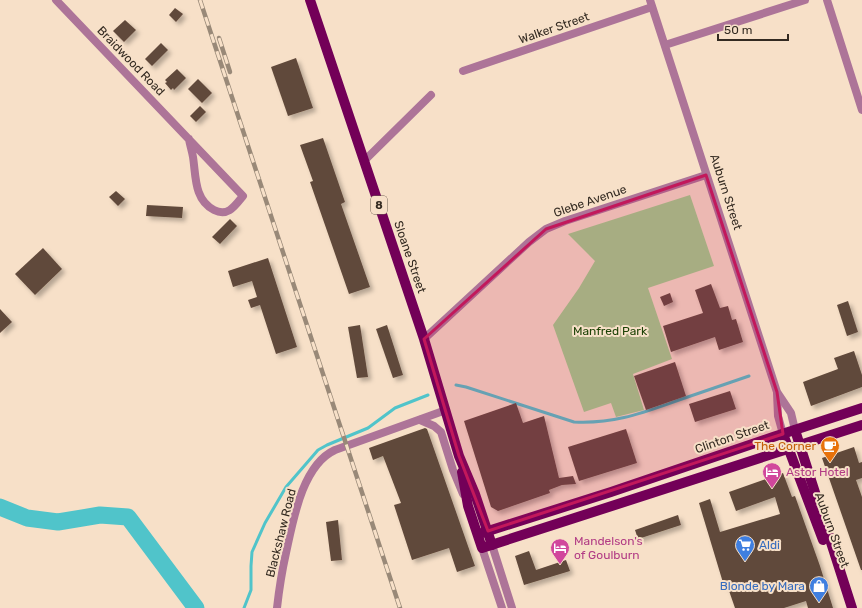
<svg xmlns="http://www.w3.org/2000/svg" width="862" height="608" viewBox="0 0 862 608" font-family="Rubik,sans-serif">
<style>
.green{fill:#a1d38c}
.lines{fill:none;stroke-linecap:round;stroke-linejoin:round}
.stream{stroke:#50c4ca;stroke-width:3}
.river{stroke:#50c4ca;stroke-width:17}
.building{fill:#61493a;filter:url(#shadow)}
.minor{stroke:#ad7498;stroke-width:8}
.tertiary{stroke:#ad7498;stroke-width:8}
.primary{stroke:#730058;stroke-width:10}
.rail-casing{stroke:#998978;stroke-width:4.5}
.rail{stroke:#f7e0c8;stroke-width:3;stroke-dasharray:9;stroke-linecap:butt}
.marked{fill:#c2185b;fill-opacity:0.2;stroke:#c2185b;stroke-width:3;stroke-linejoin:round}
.labels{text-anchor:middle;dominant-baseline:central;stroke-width:4;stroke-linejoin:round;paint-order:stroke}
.shield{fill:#f7e0c8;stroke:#6e6153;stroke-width:1}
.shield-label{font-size:11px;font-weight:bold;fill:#332a21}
.street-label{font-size:12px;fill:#332a21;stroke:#f7e0c8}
.park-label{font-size:12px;fill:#1d4206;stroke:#f7e0c8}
.food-label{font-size:12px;fill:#c56008;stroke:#f7e0c8;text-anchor:end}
.hotel-label{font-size:12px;fill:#b23c85;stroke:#f7e0c8;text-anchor:start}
.shop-label{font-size:12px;fill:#366cbe;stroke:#f7e0c8;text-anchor:start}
</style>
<defs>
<filter id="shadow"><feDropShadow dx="3.5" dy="3.5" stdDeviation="2" flood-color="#0004"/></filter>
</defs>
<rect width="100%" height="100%" fill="#f7e0c8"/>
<polygon class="green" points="690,195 714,266 648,288 672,359 633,374 644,410 616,417 611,403 584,412 553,325 579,288 595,261 568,234"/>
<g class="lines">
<g class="stream">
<path d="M456,385l10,2 108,35c41,2 68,-9 105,-22 23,-8 47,-16 70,-24"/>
<polyline points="244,608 251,590 251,566 252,552 265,523 286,487 318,450 327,445 368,428 395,408 428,395"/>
</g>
<polyline class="river" points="0,507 27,518 58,522 100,515 128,517 196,608"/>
</g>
<g class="building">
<polygon points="175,8 183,14 176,22 169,15"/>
<polygon points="125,20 136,30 124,42 113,31"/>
<polygon points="161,43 168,50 152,66 145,59"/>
<polygon points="296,58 313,108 288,116 271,67"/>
<polygon points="177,69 186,78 174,90 173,88 171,90 165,83 167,82 165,80"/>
<polygon points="198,79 212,93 202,103 188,89"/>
<polygon points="200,106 206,112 196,122 190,116"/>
<polygon points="323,138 345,202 341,204 370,287 349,294 310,182 313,181 300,145"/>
<polygon points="116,191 125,199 118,206 109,197"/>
<polygon points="147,205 183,207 182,218 146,216"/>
<polygon points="230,219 237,226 220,244 212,237"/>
<polygon points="43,248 62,269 35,295 15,274"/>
<polygon points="268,258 297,347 276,354 260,305 251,308 248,300 257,297 252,281 233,287 228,271"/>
<polygon points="711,284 720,308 728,306 732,320 736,319 743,342 719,350 715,337 671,352 663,326 703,313 695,290"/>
<polygon points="670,293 673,302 664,306 660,297"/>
<polygon points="848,301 858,332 847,336 837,305"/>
<polygon points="0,309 12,322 0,333"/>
<polygon points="360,325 368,377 357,378 348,327"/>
<polygon points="387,325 403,375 393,378 376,329"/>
<polygon points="854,351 862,375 862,387 811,406 803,382 838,369 834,358"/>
<polygon points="675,362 686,396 646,410 634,376"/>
<polygon points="730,391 736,409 695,422 689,404"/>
<polygon points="516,403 523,423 544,416 559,478 573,476 576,484 562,485 549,490 550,493 498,511 491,507 464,421"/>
<polygon points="425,428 427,429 475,566 457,572 449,548 412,560 394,505 401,503 383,456 373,460 369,448"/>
<polygon points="626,429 637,463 579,481 568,447"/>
<polygon points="854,447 859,463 862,462 862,478 856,480 862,497 862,570 861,570 822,458"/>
<polygon points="783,473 792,497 795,496 820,566 833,608 808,608 806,601 784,608 735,608 727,585 724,586 699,503 710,499 720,532 780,514 775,497 736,511 729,492"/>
<polygon points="678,515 681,525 638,539 635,530"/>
<polygon points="338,520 342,560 331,561 326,522"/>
<polygon points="529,551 536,570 566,560 570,571 524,585 515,556"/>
</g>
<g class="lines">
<g class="minor">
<path d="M56,0l187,196c-8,10 -15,21 -29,14 -20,-10 -18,-34 -21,-53 -1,-6 -3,-12 -4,-18"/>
<polyline points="650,0 777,392 791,413 795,430"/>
<polyline points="827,0 862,110"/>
<polyline points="665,45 805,0"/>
<polyline points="463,71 652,7"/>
<polyline points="364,161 431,95"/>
<polyline points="424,339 529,242 546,229 565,221 706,175"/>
<polyline points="777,393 778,416 783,434"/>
</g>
<g class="tertiary">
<polyline points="420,420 434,426 441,432 453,470 463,494"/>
<polyline points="492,545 512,608"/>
<polyline points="482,548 502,608"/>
<path d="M277,608c2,-18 5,-37 9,-55 7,-32 16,-88 49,-103l111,-40"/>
</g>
<g class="primary">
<polyline points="310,0 424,339 459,456 475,494 492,545"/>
<polyline points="795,430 852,608"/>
<polyline points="783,434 823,540"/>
<polyline points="462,472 468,506 482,548 862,425"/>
<polyline points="482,533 611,492 773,437 862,408"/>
</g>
<defs>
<g id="rail">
<polyline points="200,0 400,608"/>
<polyline points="219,38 230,72"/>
</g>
</defs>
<use href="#rail" class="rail-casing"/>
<use href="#rail" class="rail"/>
</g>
<path class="marked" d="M706,175l71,217 6,42 -295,97 -29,-75 -35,-117 122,-110z"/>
<defs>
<symbol id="cafe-pin" viewBox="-11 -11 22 30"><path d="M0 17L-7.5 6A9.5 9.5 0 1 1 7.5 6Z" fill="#e8710a" stroke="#f7e0c8"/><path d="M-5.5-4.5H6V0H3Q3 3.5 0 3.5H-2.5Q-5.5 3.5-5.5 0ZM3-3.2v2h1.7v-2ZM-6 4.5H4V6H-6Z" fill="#fff"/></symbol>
<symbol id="hotel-pin" viewBox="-11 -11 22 30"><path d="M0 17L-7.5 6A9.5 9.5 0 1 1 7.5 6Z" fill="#d1479c" stroke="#f7e0c8"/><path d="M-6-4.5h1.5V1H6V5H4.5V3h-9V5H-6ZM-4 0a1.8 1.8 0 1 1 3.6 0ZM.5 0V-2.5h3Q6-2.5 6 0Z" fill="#fff"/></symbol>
<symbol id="supermarket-pin" viewBox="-11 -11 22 30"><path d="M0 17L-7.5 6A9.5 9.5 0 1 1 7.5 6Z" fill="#3f7fe0" stroke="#f7e0c8"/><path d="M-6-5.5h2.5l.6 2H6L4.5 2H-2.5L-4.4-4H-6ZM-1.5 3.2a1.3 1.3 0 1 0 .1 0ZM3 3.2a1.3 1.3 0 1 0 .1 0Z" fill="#fff"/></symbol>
<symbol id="shop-pin" viewBox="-11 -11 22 30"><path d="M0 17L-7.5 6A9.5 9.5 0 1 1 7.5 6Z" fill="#3f7fe0" stroke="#f7e0c8"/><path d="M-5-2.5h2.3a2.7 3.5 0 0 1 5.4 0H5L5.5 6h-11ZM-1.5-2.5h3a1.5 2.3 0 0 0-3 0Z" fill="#fff"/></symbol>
</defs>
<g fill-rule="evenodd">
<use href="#cafe-pin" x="819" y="435" width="22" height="30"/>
<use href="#hotel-pin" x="761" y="461" width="22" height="30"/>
<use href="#supermarket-pin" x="734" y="534" width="22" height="30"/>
<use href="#hotel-pin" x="549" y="537" width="22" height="30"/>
<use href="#shop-pin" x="808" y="575" width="22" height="30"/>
</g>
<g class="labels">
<rect class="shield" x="371" y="196" width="16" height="18" rx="3"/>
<g class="shield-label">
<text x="379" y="205">8</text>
</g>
<g class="street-label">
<text transform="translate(554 28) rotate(-19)">Walker Street</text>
<text transform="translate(131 61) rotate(46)">Braidwood Road</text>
<text transform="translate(726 192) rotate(72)">Auburn Street</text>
<text transform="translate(590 201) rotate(-19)">Glebe Avenue</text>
<text transform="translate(410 257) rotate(71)">Sloane Street</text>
<text transform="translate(732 437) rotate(-19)">Clinton Street</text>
<text transform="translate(832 530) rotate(70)">Auburn Street</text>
<text transform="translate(281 533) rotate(-76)">Blackshaw Road</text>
</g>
<g class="park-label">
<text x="610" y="331">Manfred Park</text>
</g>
<g class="food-label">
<text x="816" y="446">The Corner</text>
</g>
<g class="hotel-label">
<text x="786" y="472">Astor Hotel</text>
<text x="574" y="541">Mandelson's<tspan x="574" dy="14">of Goulburn</tspan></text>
</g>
<g class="shop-label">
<text x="759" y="545">Aldi</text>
<text x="805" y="586" text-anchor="end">Blonde by Mara</text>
</g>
</g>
<path d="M718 34v6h70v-6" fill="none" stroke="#332a21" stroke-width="2"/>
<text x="724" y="34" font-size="12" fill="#332a21" stroke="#f7e0c8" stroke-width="3" paint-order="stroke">50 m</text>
</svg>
